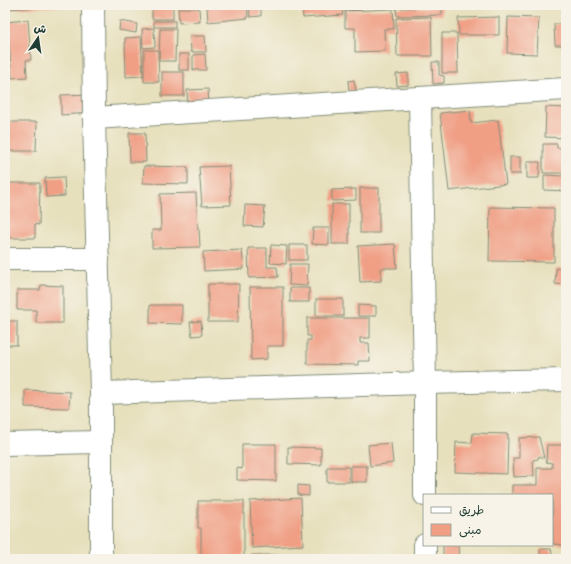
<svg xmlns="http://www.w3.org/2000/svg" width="571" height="564" viewBox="0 0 571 564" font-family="Itim,'Playpen Sans Arabic',sans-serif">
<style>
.building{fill:#f09e84}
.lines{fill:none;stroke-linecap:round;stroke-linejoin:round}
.minor-casing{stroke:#838e78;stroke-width:24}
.minor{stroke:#fff;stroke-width:22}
</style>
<rect width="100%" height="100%" fill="#f7f3e8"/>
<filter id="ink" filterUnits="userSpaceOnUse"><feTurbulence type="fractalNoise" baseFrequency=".025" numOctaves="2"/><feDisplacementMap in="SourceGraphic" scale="8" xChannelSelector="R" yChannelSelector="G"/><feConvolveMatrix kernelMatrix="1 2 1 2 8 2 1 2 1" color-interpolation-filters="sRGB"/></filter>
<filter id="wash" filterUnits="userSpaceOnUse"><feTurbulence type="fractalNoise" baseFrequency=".012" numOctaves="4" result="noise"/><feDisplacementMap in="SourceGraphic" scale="16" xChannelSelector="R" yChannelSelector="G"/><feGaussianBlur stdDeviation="0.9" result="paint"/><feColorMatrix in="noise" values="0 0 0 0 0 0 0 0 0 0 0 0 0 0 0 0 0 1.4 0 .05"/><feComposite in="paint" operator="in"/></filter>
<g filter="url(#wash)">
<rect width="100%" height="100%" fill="#e7e0bd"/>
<g id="blocks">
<g class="building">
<polygon points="5,5 65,5 65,6 5,9"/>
<polygon points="135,5 173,5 173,19 152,19 152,9 135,9"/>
<polygon points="224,5 247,5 248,18 208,22 207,7"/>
<polygon points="249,5 261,5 261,16 250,17"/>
<polygon points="302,5 361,5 361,9 342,10 343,15 303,18"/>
<polygon points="527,5 540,5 540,8 527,7"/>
<polygon points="442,7 442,15 397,16 396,8"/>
<polygon points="178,8 199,8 200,22 179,23"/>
<polygon points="393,9 394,29 384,29 385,51 355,52 355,28 345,28 345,11"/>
<polygon points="431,17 432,56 397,56 396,18"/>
<polygon points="499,17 499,35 459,35 458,18"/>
<polygon points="508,17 539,18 537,54 507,53"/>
<polygon points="28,20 31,60 26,60 27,77 12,78 8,32 5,32 5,22"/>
<polygon points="120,21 137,24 136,33 119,30"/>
<rect x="154" y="21" width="21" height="6"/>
<polygon points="554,24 566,24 566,45 555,45"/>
<polygon points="154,28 155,47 143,48 142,29"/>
<polygon points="160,29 176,29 175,61 159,61"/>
<polygon points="442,33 457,33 458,73 442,73"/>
<polygon points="190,36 205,36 206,52 191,52"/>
<polygon points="141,37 143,76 126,77 125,38"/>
<polygon points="144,50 158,50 159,82 144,82"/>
<rect x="179" y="54" width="10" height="16"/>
<polygon points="205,54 206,70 193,70 193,55"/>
<polygon points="432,62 439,62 439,75 444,76 444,83 433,84"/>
<rect x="162" y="72" width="22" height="24"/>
<polygon points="408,73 408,85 397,86 396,74"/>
<polygon points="354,80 356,91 349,91 348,81"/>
<polygon points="208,89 209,104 188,106 187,90"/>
<polygon points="90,94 91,113 61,115 61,95"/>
<polygon points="546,107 566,108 566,138 545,137"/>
<polygon points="470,110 471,123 498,120 506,184 449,191 440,113"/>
<polygon points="5,122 37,122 36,151 5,151"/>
<polygon points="129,133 145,133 146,162 130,162"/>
<polygon points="543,144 557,144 557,148 566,148 566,173 543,173"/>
<rect x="510" y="157" width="10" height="17"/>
<polygon points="527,162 540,162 539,178 527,178"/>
<polygon points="144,166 188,167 188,184 143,183"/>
<polygon points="229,166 231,205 202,206 199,167"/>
<polygon points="544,175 566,176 566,191 544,190"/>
<polygon points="64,177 65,196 46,197 45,178"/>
<polygon points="5,183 40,183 39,225 35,224 35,238 5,238"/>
<rect x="360" y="188" width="19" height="45"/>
<polygon points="356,189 356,200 332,201 332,190"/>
<polygon points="196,193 198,229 199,229 200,247 152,248 152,230 161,230 160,194"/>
<rect x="332" y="204" width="17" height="40"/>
<polygon points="245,205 265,206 263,227 244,226"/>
<polygon points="490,207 554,208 554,262 489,261"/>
<polygon points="313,228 329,228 329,245 312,244"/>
<polygon points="395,244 397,268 381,268 381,281 360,282 358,246"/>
<polygon points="271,245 287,246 286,264 270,263"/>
<rect x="289" y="245" width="18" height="15"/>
<polygon points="248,248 267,248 267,267 277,267 278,277 249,278"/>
<polygon points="242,250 244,269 204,271 203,252"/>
<polygon points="290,264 308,264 307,286 289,285"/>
<polygon points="556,268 566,268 566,285 555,284"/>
<polygon points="208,284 239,284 238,322 208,322"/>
<polygon points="41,285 63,286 63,323 36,323 36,310 17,310 17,290 40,290"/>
<polygon points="250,287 283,287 283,346 267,346 267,359 251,360"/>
<rect x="290" y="288" width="19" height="14"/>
<rect x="316" y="299" width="27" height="17"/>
<polygon points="150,305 182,305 182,324 150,323"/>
<polygon points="358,305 376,306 376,316 358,316"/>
<polygon points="307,318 370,318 370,338 360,338 360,343 369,343 370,361 358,361 358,365 307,364 307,340 311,340 311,336 307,336"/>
<rect x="5" y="321" width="12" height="24"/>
<polygon points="201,321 202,335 192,336 190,322"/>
<polygon points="25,390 70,392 69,408 25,407"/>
<polygon points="473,433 508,434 507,474 455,472 456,442 472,443"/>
<polygon points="539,437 544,458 539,456 538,459 533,460 534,476 514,477 513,458 519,458 519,438"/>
<polygon points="391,443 393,463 370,466 368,445"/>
<polygon points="242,444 276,444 276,481 237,480 237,468 242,469"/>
<polygon points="547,445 566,445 566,545 553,544 552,495 512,495 512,485 537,485 537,468 552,468 552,463 546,462"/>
<polygon points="288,447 321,448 321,465 288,464"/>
<rect x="351" y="466" width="16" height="16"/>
<rect x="327" y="467" width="22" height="15"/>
<polygon points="298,485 309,486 309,496 298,495"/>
<polygon points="301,498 303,545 252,548 250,501"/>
<polygon points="198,501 244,501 244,559 201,559 201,528 198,528"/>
<polygon points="443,545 458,545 459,559 443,559"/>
<polygon points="540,549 551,549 553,559 540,559"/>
<rect x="252" y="555" width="54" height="4"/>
<polygon points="121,556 133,558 133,559 120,559"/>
<polygon points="338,557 338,559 326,559 326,558"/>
</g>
</g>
</g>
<g filter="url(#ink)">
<use href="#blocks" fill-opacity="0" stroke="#838e78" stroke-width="1"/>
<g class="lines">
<defs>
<g id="minor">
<polyline points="93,5 94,118 101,393 101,559"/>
<polyline points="420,98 425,383 425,495"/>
<polyline points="94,118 566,89"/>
<polyline points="5,259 98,259"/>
<polyline points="101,393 425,383 566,380"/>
<polyline points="5,444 100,442"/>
<polyline points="425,559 425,545"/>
</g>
</defs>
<use href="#minor" class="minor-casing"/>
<use href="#minor" class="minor"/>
</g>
</g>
<rect width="571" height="564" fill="none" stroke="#f7f3e8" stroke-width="20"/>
<rect x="423" y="494" width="130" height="52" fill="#f7f3e8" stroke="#a1aaa0"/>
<rect x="431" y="507" width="20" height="6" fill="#ffffff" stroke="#a1aaa0"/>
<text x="459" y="514" font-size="12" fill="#1f3d34">طريق</text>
<rect x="431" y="524" width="20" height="12" fill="#f09e84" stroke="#a1aaa0"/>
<text x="459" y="534" font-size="12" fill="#1f3d34">مبنى</text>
<g transform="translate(38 38) rotate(13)" stroke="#f7f3e8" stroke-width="3" paint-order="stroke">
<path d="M0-3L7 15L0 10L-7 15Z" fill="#1f3d34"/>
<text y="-6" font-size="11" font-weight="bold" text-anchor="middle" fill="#1f3d34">ش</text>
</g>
</svg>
